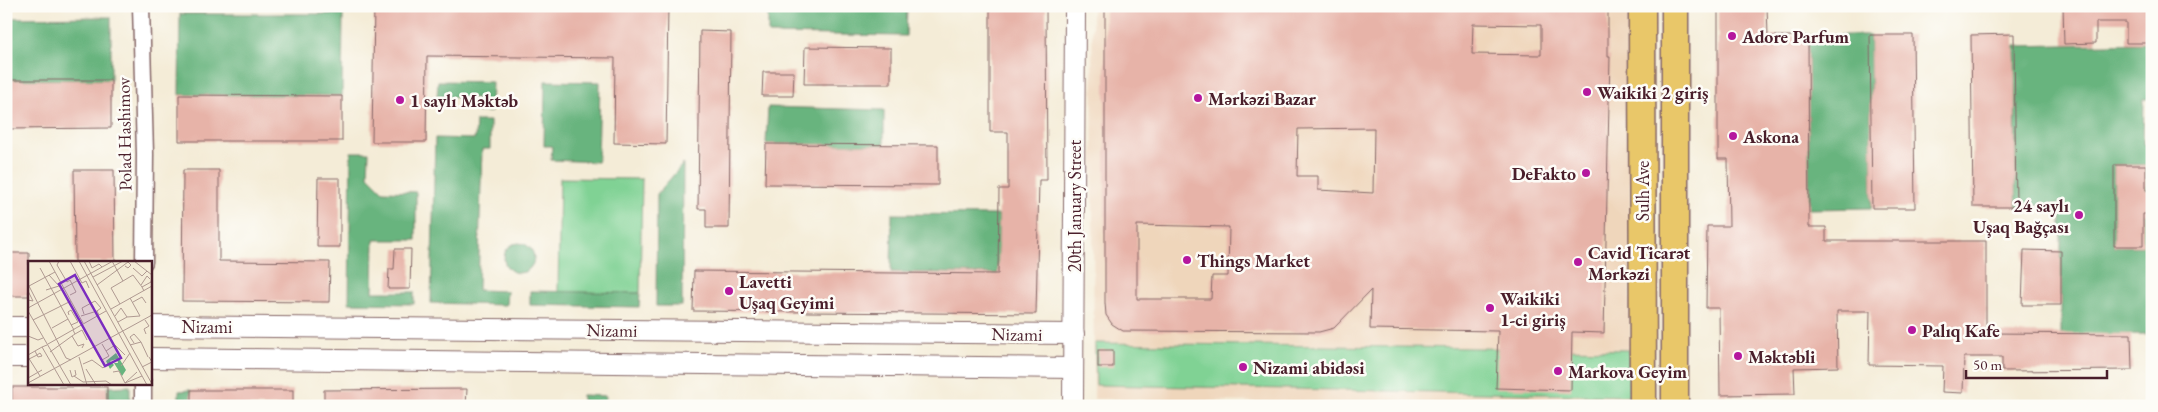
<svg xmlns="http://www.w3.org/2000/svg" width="2158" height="412" viewBox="0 0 2158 412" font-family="'EB Garamond',serif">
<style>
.built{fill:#efd6bb}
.green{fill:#80d294;stroke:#657860}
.forest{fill:#68b47e;stroke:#596a54}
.building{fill:#e7b3a8;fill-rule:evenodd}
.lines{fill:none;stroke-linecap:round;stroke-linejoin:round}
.minor-casing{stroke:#866767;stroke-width:19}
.tertiary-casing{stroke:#866767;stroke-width:22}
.trunk-casing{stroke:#866767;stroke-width:29}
.minor{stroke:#fff;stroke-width:16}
.tertiary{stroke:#fff;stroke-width:20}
.trunk{stroke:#e9c769;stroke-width:26}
.poi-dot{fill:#b5179e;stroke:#fdfcf7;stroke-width:2}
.labels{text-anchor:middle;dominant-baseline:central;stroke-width:5;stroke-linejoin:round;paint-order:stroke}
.poi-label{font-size:18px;font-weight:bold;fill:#4a1f2b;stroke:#fdfcf7;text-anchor:start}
.street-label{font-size:18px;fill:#4a1f2b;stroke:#fdfcf7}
.inset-road{fill:none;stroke:#b09a92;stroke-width:1}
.view{fill:#7b2cbf;fill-opacity:0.15;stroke:#7b2cbf;stroke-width:2.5}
.inset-edge{fill:none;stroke:#4a1f2b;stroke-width:2.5}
</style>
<rect width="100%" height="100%" fill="#fdfcf7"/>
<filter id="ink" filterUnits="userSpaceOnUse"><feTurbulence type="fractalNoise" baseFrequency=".02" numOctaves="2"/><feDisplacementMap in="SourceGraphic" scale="10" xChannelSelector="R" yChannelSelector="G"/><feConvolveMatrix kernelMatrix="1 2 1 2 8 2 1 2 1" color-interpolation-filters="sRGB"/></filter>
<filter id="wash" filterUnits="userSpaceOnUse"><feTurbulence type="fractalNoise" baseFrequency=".0096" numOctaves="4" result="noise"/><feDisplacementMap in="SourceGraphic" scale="20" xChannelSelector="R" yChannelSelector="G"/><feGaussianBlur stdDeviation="1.12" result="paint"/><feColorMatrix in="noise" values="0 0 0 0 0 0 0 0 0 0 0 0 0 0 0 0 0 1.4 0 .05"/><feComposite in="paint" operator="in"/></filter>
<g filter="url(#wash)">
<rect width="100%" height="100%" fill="#f4ecd7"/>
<polygon class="built" points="1092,6 1630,6 1630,406 1474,406 1094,399"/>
<g class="green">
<polygon points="560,178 642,179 640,293 558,292"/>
<polygon points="1095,343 1629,350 1629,396 1096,385"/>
</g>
<g class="forest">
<polygon points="768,6 907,6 906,36 768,34"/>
<polygon points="180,14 343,14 342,96 179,95"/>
<polygon points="111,17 111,80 6,80 6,18"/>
<polygon points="1808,35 1870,35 1872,208 1809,209"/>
<polygon points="2152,43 2152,99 2144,99 2143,144 2152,145 2152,190 2146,190 2145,165 2114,165 2114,246 2142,246 2143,214 2152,214 2152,334 2061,335 2061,204 2016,207 2015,46"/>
<polygon points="438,81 492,82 491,112 477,112 477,98 437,97"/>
<polygon points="545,81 600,82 598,162 551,160 552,146 544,146"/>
<polygon points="768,107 884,110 884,145 766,144"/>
<polygon points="476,121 490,121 490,149 482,149 478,290 507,291 506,305 431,303 435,138 475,139"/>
<polygon points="351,152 369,152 368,176 383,191 416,192 416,240 374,240 373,292 414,292 414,304 349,303"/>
<polygon points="683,164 682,306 656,306 657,194"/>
<polygon points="892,214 999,215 998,274 891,272"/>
<circle cx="519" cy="258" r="15"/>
<polygon points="530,291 640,293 639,307 530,305"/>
<polygon points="130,386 130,406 107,406 107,387"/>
<polygon points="191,390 191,406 179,406 179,391"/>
<polygon points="582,395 606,396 605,406 582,406"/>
</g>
<g id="blocks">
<g class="building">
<polygon points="374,6 668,6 666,144 614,143 615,58 427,56 426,142 372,142"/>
<polygon points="990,6 1046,6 1047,180 1039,180 1036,314 693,311 694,271 998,274 999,189 1008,189 1008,132 990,132"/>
<path d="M1105,6h503v50h2l-6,277 -32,-1 -1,58 -75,-2 2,-57 -128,-2 1,-39 -37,38 -15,4 -196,-1 -11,-7 -6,-9 -1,-12zM1473,24l68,1v30l-69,-1zM1374,128l-1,65 -55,-3v-14h-21l1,-47zM1137,225l92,2 -1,49h-16l-1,23h-74z"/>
<polygon points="1718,6 1767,6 1768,36 1808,36 1809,227 1826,227 1826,241 1986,241 1986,333 2131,334 2132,370 2002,371 2002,357 1964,357 1963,393 1942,392 1943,366 1869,365 1870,311 1837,311 1838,367 1794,368 1795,394 1720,395 1719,308 1706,308 1707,226 1729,226 1728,159 1718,159"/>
<polygon points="2063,6 2152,6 2152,43 2126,43 2126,22 2096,22 2096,43 2064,44"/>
<polygon points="700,31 731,32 729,228 706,228 706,209 698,209"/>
<polygon points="2014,34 2016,207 1973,207 1971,35"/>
<polygon points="1870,35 1913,35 1915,208 1872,208"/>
<polygon points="805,47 891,48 891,84 804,84"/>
<polygon points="763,72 794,72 793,96 762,96"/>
<polygon points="6,80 111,80 111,128 6,129"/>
<polygon points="179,95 342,96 342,141 179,141"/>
<polygon points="766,144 938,145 938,185 765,184"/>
<polygon points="2114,165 2146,165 2146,190 2152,190 2152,214 2143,214 2143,246 2114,246"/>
<polygon points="74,170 114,170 115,262 75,262"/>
<polygon points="183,170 219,170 219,261 330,262 329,302 182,301"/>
<polygon points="318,178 340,178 340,247 317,247"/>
<polygon points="395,249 411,249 410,289 388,289 389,269 394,269"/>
<polygon points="2024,250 2061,251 2061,305 2022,305"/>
<rect x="6" y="253" width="23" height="43"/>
<rect x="1098" y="350" width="15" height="17"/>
<rect x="12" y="387" width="95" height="19"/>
<polygon points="467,389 466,406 324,406 324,390"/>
<rect x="191" y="390" width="102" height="16"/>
</g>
</g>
</g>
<g filter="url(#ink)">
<use href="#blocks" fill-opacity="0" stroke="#866767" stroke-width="1"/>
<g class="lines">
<defs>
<g id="minor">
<polyline points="141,6 145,154 144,262"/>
<polyline points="143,406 143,383"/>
</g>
<g id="tertiary">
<polyline points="150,326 1074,334"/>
<polyline points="6,327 29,327"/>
<polyline points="6,357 29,357"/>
<polyline points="150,358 1073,368"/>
<polyline points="1073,406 1075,6"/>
</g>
<g id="trunk">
<polyline points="1642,6 1643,406"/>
<polyline points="1675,406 1675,6"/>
</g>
</defs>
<use href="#minor" class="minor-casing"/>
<use href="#tertiary" class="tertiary-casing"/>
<use href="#trunk" class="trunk-casing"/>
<use href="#minor" class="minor"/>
<use href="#tertiary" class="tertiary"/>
<use href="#trunk" class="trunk"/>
</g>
</g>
<g class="poi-dot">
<circle cx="1732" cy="36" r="5"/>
<circle cx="1587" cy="92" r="5"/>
<circle cx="1198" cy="98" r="5"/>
<circle cx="400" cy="100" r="5"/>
<circle cx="1733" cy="136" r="5"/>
<circle cx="1586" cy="173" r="5"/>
<circle cx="2079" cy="215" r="5"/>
<circle cx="1187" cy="260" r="5"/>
<circle cx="1578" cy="262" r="5"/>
<circle cx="729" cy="291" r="5"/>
<circle cx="1490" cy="308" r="5"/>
<circle cx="1912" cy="330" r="5"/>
<circle cx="1738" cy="356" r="5"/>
<circle cx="1243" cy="367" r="5"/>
<circle cx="1558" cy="371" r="5"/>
</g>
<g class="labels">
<g class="poi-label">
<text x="1742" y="36">Adore Parfum</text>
<text x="1597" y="92">Waikiki 2 giriş</text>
<text x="1208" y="98">Mərkəzi Bazar</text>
<text x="410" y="100">1 saylı Məktəb</text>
<text x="1743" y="136">Askona</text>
<text x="1576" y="173" text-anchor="end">DeFakto</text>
<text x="2069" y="205" text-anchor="end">24 saylı<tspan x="2069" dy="21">Uşaq Bağçası</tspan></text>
<text x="1588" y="252">Cavid Ticarət<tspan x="1588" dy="21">Mərkəzi</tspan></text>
<text x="1197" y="260">Things Market</text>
<text x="739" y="281">Lavetti<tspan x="739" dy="21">Uşaq Geyimi</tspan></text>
<text x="1500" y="298">Waikiki<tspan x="1500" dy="21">1-ci giriş</tspan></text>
<text x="1922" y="330">Palıq Kafe</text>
<text x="1748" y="356">Məktəbli</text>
<text x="1253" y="367">Nizami abidәsi</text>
<text x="1568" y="371">Markova Geyim</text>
</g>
<g class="street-label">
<text transform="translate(124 134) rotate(-91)">Polad Hashimov</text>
<text transform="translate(1642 191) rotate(-90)">Sulh Ave</text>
<text transform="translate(1074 206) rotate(-90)">20th January Street</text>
<text x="207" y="326">Nizami</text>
<text transform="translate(612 330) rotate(1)">Nizami</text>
<text transform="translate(1017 334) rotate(1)">Nizami</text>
</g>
</g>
<g transform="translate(28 261)">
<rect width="124" height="124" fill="#f4ecd7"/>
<path d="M88,92l10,17 -4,6 -8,-13h4l-1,-4 -7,2 4,4 -4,4 -4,-8z" fill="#68b47e"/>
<path class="inset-road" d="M21,0l34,62M31,0l-2,4 10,17 3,-2 6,12 -6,3M42,0l12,22 4,-2 3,7M51,0l68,124M56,0l68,123M61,0l3,7 7,-4 3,3M84,0l11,20 10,-6 9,12M106,0l18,14M12,7l34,62M105,7l9,8 5,-5M65,16l30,-16M69,24l31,-23 3,3 -3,3 -3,-2M113,24l6,-9 3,3M1,25l37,72 5,2M1,25l26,-14M18,29l13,-4 -10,-11M0,30l5,10 -5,-1M116,30l-2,-4 9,-5 1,-6M105,41l9,-5 4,6M92,43l-9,-16 12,-7M0,47l85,-47M83,48l41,-23M0,50l43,74M56,53l-2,-6 13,-7 6,7 -4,3M41,54l-1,-3 3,-2 7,12 -7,3M53,55l16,-5 2,4M87,55l6,-8 6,9 -9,5M99,56l13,-1 -10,-18M5,59l38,-19M117,59l4,6 -5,3 2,5M24,67l16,-9M45,69l2,4 -3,2 6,10 6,-2 -2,4M47,73l7,-4 5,10M0,75l10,4 5,-2M106,82l-4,-6 4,-3 7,8M20,83l58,-33M19,84l-5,2 22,38M102,84l11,-3 7,15M78,90l9,-6 10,10M22,91l22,-16M0,94l14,-8M0,96l12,19M51,96l8,28M1,98l8,-4 3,-2 2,3 -4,1 -3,-6M74,99l7,-4 -7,-12M55,103l9,-4 11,8 2,-2 -10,-18M93,105l9,-13M114,106l10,-5 -3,-5M58,108l10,16M42,109l2,7 4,-2 -1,-5M85,111l6,-1 6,12 17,-7M46,115l9,6 23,-1 6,4M0,117l14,-8M0,122l124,-68M97,122l12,-11"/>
<path class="view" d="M47,14l46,83 -16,8 -46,-82z"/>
<rect width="124" height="124" class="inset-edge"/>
</g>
<rect width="2158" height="412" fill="none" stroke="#fdfcf7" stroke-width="25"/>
<path d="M1966 370v8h141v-8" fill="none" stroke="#4a1f2b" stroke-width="2.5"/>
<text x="1973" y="370" font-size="15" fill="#4a1f2b" stroke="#fdfcf7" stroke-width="4" paint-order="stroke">50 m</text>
</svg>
